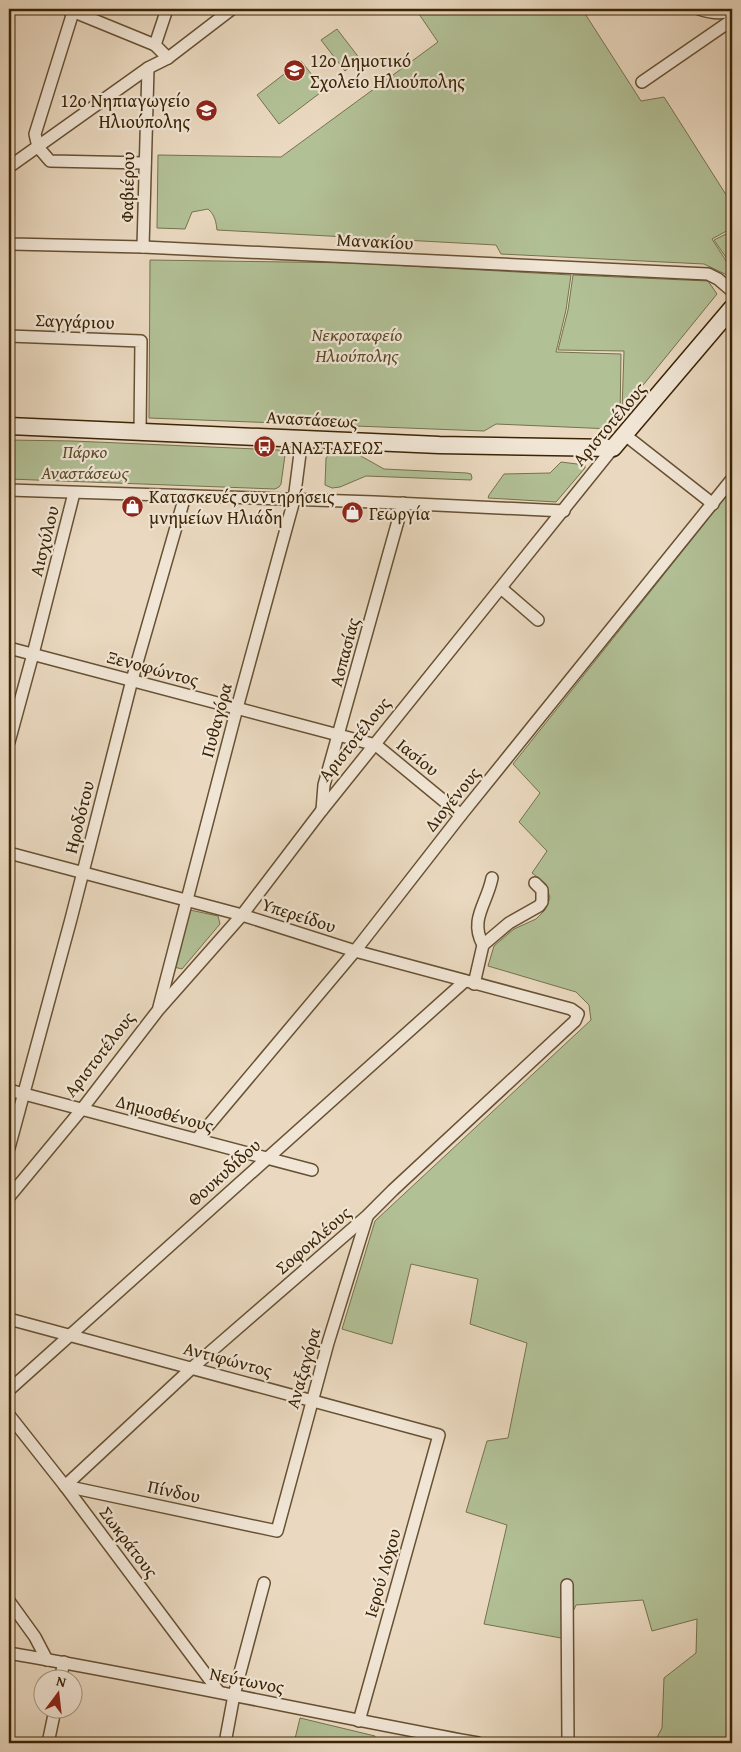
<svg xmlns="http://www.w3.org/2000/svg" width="741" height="1752" viewBox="0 0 741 1752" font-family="'Gentium Book Plus',serif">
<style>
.green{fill:#b2c096;stroke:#76724d}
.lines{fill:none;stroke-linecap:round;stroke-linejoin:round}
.street-casing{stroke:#675133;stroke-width:14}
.secondary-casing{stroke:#3b2404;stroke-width:19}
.street{stroke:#f1e6d6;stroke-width:11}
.secondary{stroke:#f1e6d6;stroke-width:16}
.labels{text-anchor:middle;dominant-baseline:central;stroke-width:4.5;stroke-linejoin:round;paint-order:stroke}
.poi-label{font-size:18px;fill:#3b2404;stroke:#f1e6d6;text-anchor:start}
.street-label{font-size:18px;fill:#3b2404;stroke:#f1e6d6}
.park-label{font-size:18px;font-style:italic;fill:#594b28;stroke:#f1e6d6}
</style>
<rect width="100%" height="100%" fill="#ead9c0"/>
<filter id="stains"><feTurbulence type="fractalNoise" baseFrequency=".004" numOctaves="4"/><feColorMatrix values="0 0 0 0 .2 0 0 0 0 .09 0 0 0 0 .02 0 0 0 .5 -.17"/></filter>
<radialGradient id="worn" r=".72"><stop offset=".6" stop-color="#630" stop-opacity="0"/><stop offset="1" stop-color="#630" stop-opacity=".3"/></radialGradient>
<g class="green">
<path d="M419,9h163l59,92 23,-4 68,107v24l-20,11 20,31v11l-5,-6 -23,-11 -203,-10 -5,-9 -279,-15c-1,-8 -2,-15 -9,-21l-16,3 -7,17 -28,-1 1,-73 123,2 157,-115 -19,-28z"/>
<polygon points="337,29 360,59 345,71 321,40"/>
<polygon points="301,61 324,90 279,124 257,95"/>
<polygon points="732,231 732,266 714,240"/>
<polygon points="150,260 355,263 571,275 566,310 556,352 621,354 620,419 612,429 496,424 484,431 149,418"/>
<polygon points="573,275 708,281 717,294 622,411 624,351 558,350 568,310"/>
<polygon points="9,440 73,441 279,450 283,452 285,455 281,484 279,487 275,489 9,479"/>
<polygon points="334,449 352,451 384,469 467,473 471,474 472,478 471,480 366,476 340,487 332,488 325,485 326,458"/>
<polygon points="561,462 585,465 585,468 556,502 488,498 489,495 504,474 550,473"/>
<polygon points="732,489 732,1743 654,1743 662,1728 664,1678 696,1653 697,1619 652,1631 643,1600 576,1605 561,1638 484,1624 507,1525 466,1512 487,1441 508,1438 527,1343 470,1324 478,1279 411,1264 392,1344 342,1329 375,1221 591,1020 589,1005 576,992 488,966 494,946 514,929 536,919 545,910 550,898 546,884 532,873 547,851 519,822 540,793 513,764"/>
<polygon points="190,910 218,916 220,924 182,969 174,967"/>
<polygon points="300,1718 375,1736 373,1743 294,1743"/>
</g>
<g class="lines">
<defs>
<g id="street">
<polyline points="67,9 155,45 168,58"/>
<polyline points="74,9 35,134 38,147 50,161 145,163"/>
<path d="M699,9c11,4 22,5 33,2"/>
<polyline points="155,45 167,9"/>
<polyline points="642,82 732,20"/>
<polyline points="9,167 148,68 168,58 232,9"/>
<polyline points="9,241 11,244 143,247 708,274 718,279 732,291"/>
<polyline points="143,247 148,68"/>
<polyline points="9,336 141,341 140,432"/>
<polyline points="625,435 713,504"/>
<polyline points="9,490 374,502 564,511"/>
<polyline points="501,588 538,620"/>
<polyline points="9,648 376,745 461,815"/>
<polyline points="9,742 33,654 74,493"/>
<polyline points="322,810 324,785 403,503"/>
<polyline points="9,853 242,915 355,951 571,1009 578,1014 575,1021 393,1190 367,1216 193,1367 65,1486"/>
<path d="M483,945c-14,-26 4,-41 9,-67"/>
<polyline points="474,984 483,945 509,923 539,906 542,902 542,890 535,883"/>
<polyline points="159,1007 237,708 294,500 302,438"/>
<polyline points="9,1090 312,1170"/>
<polyline points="197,1139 355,951 461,815 732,479"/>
<polyline points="9,1148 71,919 132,680 185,496"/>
<polyline points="9,1197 82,1109 159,1009 242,915 322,810 613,448"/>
<polyline points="9,1319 439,1435 359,1721"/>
<polyline points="9,1390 465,981"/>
<polyline points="9,1415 65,1486 219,1692"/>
<polyline points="65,1486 277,1531 328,1343 367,1217"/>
<polyline points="567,1585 568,1743"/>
<polyline points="9,1601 35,1637 47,1660"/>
<path d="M9,1653c157,27 312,61 469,90"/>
<polyline points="60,1680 64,1662"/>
<polyline points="48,1743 55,1710"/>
<polyline points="225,1743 234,1695 264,1583"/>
</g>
<polyline id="secondary" points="9,426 439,445 613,448 732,308"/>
</defs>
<use href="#street" class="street-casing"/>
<use href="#secondary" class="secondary-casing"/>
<use href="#street" class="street"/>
<use href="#secondary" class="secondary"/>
</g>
<defs>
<symbol id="school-disc" viewBox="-11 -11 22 22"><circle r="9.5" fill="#8f2418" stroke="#f1e6d6"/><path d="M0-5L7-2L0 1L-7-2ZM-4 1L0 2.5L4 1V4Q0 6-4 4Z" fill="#fff"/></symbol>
<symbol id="bus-disc" viewBox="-11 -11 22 22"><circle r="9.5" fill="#8f2418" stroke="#f1e6d6"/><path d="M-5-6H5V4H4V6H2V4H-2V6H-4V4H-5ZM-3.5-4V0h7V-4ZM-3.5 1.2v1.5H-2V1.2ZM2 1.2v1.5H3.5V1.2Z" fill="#fff"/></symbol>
<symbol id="shop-disc" viewBox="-11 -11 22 22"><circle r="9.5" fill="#8f2418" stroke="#f1e6d6"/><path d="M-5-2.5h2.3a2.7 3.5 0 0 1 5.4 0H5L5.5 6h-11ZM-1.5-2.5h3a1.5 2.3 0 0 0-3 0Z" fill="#fff"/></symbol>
</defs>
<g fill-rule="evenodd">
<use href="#school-disc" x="282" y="58" width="25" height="25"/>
<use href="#school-disc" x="194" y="98" width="25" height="25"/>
<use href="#bus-disc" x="252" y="434" width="25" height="25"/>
<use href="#shop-disc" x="120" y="494" width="25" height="25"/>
<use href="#shop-disc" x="340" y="500" width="25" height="25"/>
</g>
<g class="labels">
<g class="poi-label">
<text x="310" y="60">12ο Δημοτικό<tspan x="310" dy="21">Σχολείο Ηλιούπολης</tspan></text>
<text x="190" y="100" text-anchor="end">12ο Νηπιαγωγείο<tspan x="190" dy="21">Ηλιούπολης</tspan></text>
<text x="280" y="447">ΑΝΑΣΤΑΣΕΩΣ</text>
<text x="149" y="496">Κατασκευές συντηρήσεις<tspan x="149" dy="21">μνημείων Ηλιάδη</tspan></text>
<text x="369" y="513">Γεωργία</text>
</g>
<g class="street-label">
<text transform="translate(127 187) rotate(-89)">Φαβιέρου</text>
<text transform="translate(375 241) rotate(3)">Μανακίου</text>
<text transform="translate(75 321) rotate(2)">Σαγγάριου</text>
<text transform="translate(312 419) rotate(3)">Αναστάσεως</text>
<text transform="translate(609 424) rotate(-50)">Αριστοτέλους</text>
<text transform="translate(44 541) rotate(-76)">Αισχύλου</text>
<text transform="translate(344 652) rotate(-75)">Ασπασίας</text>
<text transform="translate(153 668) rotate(15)">Ξενοφώντος</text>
<text transform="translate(216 720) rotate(-75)">Πυθαγόρα</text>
<text transform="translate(354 739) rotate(-51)">Αριστοτέλους</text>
<text transform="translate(418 757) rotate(39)">Ιασίου</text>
<text transform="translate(452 799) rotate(-51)">Διογένους</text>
<text transform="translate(79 817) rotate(-76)">Ηροδότου</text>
<text transform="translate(299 915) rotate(18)">Υπερείδου</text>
<text transform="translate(99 1054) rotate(-52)">Αριστοτέλους</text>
<text transform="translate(165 1113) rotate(15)">Δημοσθένους</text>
<text transform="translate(224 1172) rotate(-42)">Θουκυδίδου</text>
<text transform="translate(313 1240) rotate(-41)">Σοφοκλέους</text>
<text transform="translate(228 1359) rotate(15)">Αντιφώντος</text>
<text transform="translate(303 1368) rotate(-74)">Αναξαγόρα</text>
<text transform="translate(174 1491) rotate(12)">Πίνδου</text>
<text transform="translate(129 1542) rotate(53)">Σωκράτους</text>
<text transform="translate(382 1573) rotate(-74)">Ιερού Λόχου</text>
<text transform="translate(247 1680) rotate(11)">Νεύτωνος</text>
</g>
<g class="park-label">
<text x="357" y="334">Νεκροταφείο<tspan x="357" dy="21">Ηλιούπολης</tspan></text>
<text x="85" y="451">Πάρκο<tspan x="85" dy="21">Αναστάσεως</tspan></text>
</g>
</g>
<rect width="741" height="1752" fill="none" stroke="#ead9c0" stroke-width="30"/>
<rect x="10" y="10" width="721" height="1732" fill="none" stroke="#3b2404" stroke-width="2.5"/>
<rect x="15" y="15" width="711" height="1722" fill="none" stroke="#3b2404"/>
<g transform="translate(58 1694) rotate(15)"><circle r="24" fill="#f1e6d6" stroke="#a89882"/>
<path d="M0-4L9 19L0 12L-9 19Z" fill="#8f2418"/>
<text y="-8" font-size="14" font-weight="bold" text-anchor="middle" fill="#3b2404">N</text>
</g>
<rect width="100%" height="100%" filter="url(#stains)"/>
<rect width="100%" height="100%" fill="url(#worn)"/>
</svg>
